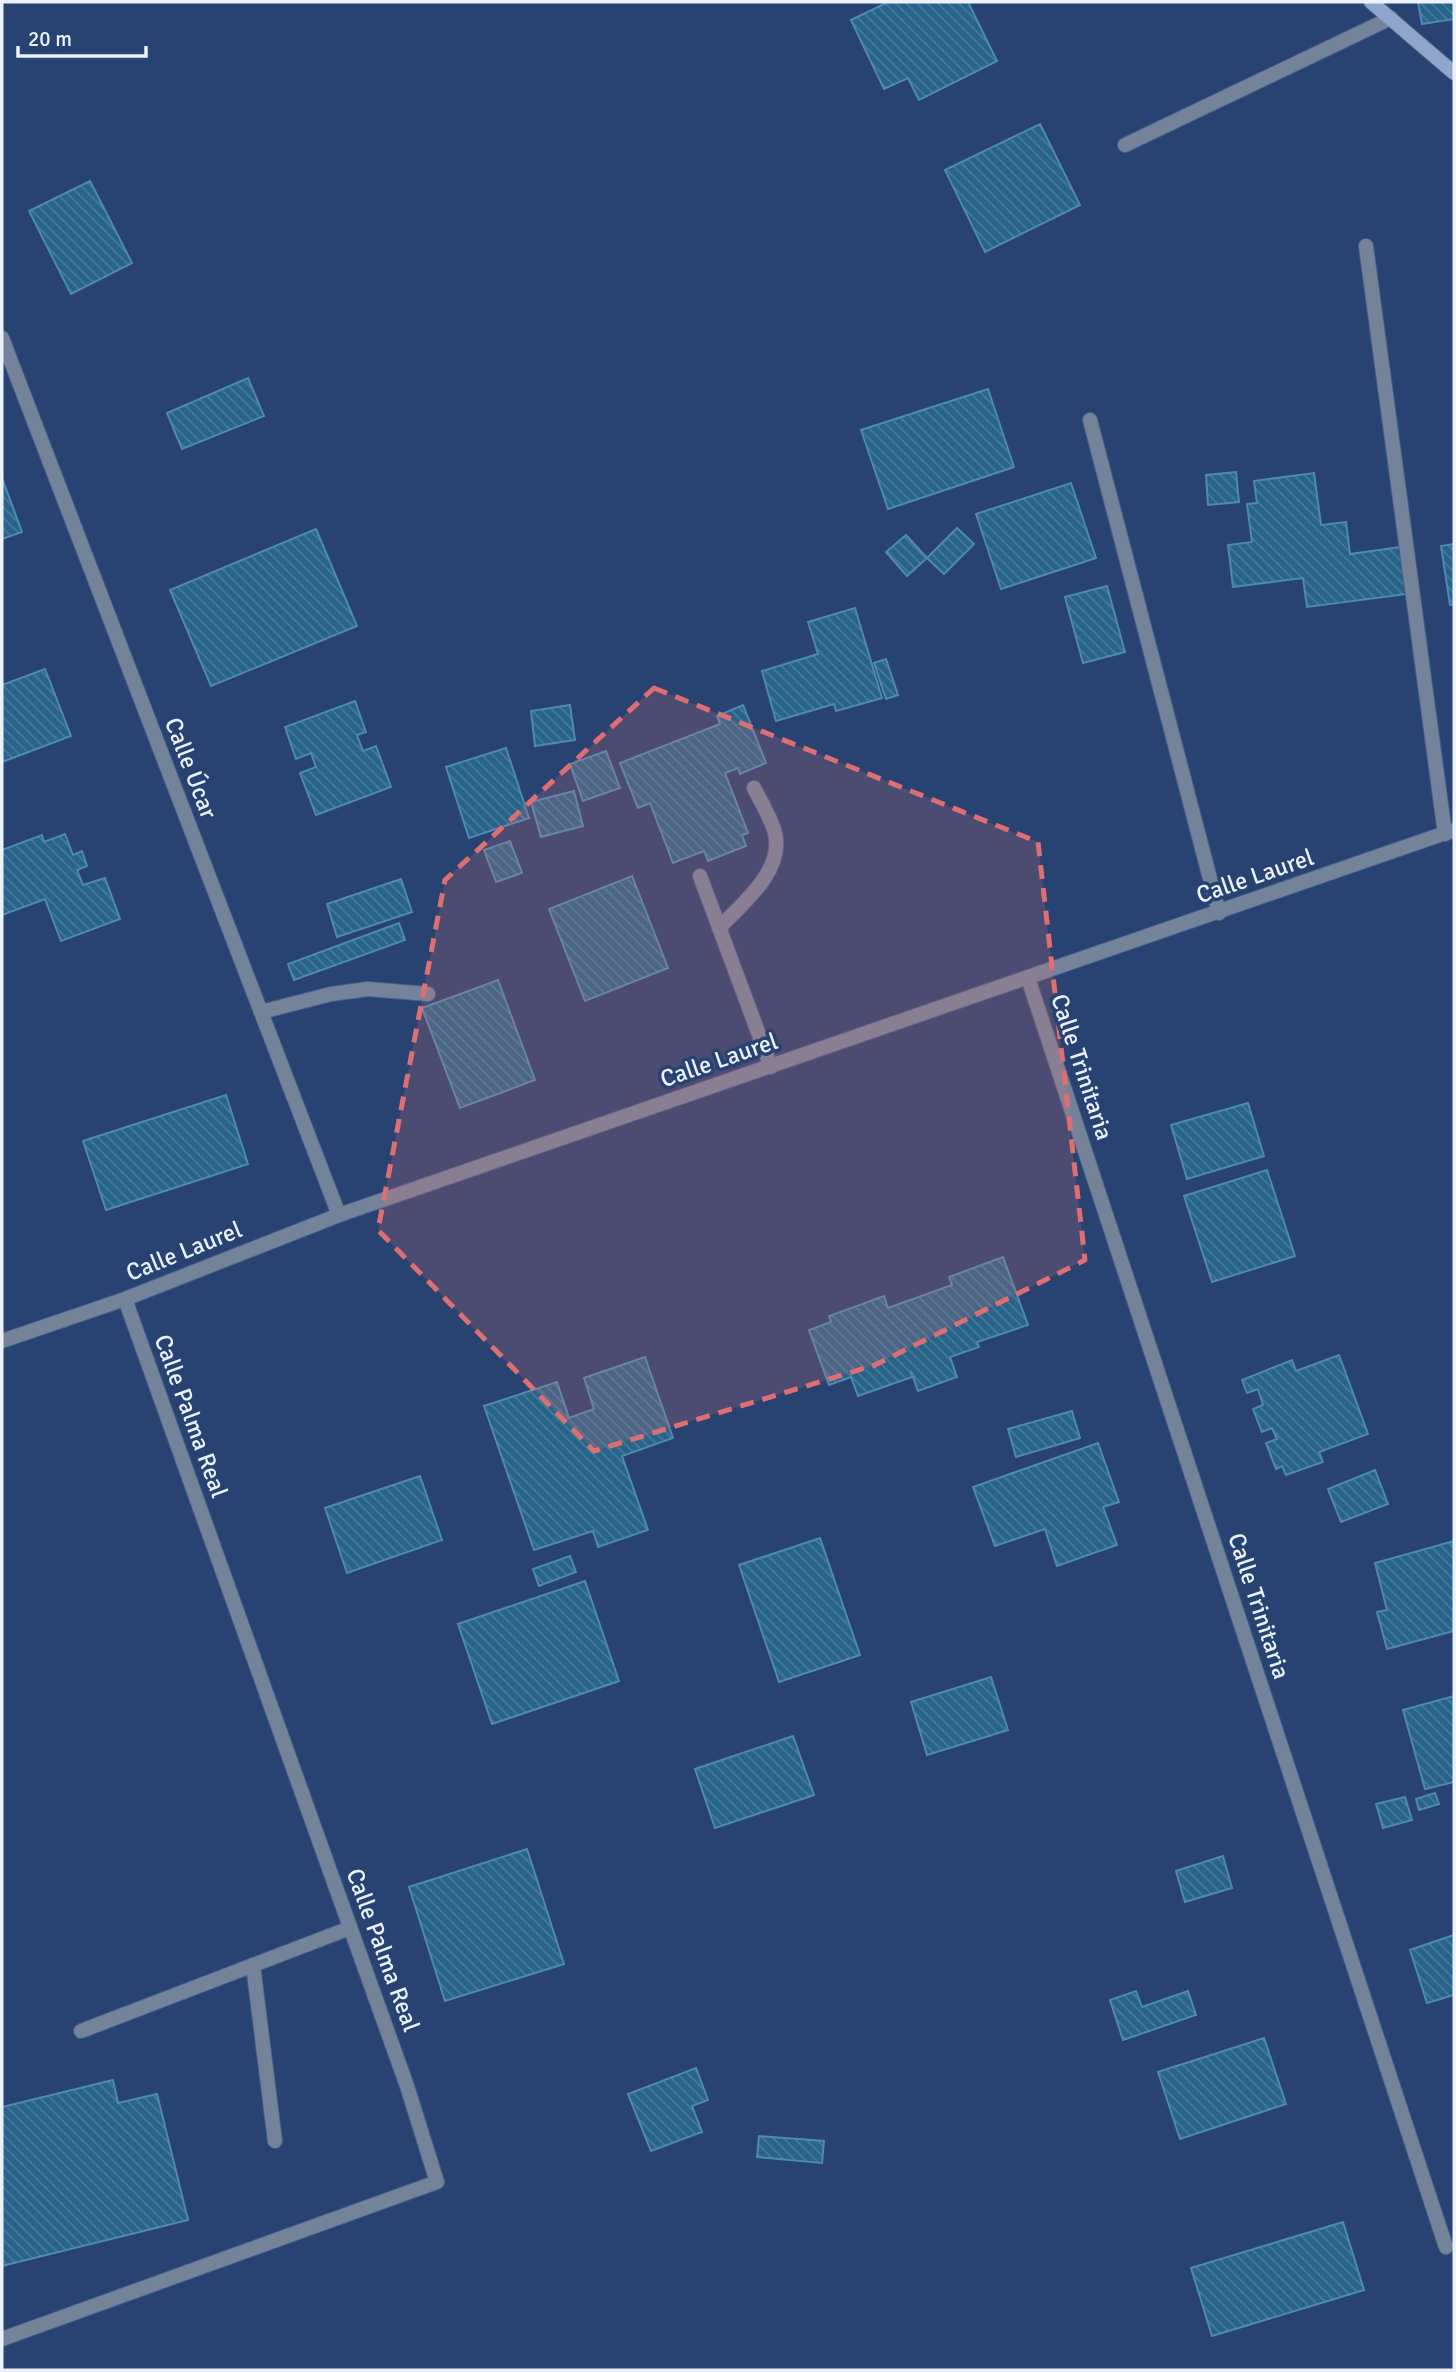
<svg xmlns="http://www.w3.org/2000/svg" width="1456" height="2372" viewBox="0 0 1456 2372" font-family="Signika,sans-serif">
<style>
.building{fill:url(#building-back-hatch);stroke:#4f89b2;stroke-width:2}
.lines{fill:none;stroke-linecap:round;stroke-linejoin:round}
.street-casing{stroke:#475f88;stroke-width:16}
.secondary-casing{stroke:#475f88;stroke-width:16}
.street{stroke:#75839a;stroke-width:14}
.secondary{stroke:#8fa5ca;stroke-width:14}
.marked{fill:#dd6f73;fill-opacity:0.2;stroke:#dd6f73;stroke-width:5;stroke-dasharray:14 9;stroke-linejoin:round}
.labels{text-anchor:middle;dominant-baseline:central;stroke-width:7;stroke-linejoin:round;paint-order:stroke}
.street-label{font-size:24px;fill:#ebf2fe;stroke:#284372}
</style>
<defs>
<pattern id="building-back-hatch" width="6" height="6" patternUnits="userSpaceOnUse" patternTransform="scale(1.75)"><rect width="6" height="6" fill="#28638a"/><path d="M-1 5l2 2M0 0l6 6M5-1l2 2" fill="none" stroke="#477a9c"/></pattern>
</defs>
<rect width="100%" height="100%" fill="#284372"/>
<g class="building">
<polygon points="888,2 968,2 997,61 919,100 908,78 884,89 851,20"/>
<polygon points="1418,2 1454,2 1454,19 1422,24"/>
<polygon points="1040,124 1080,205 985,252 945,170"/>
<polygon points="90,181 132,263 71,294 29,211"/>
<polygon points="248,378 264,416 182,449 167,413"/>
<polygon points="988,389 1014,467 888,509 861,430"/>
<polygon points="1236,472 1239,502 1208,505 1206,475"/>
<polygon points="1314,473 1321,525 1346,522 1350,554 1401,547 1407,594 1307,607 1303,578 1233,587 1228,545 1252,542 1247,504 1257,503 1254,481"/>
<polygon points="2,478 22,532 2,539"/>
<polygon points="1071,483 1096,558 1001,589 976,514"/>
<polygon points="957,528 974,544 944,574 927,558"/>
<polygon points="316,529 357,626 211,686 170,590"/>
<polygon points="906,535 927,558 907,576 886,552"/>
<polygon points="1454,544 1454,604 1450,605 1441,546"/>
<polygon points="1107,586 1125,652 1083,663 1065,597"/>
<polygon points="855,608 882,698 836,711 834,704 776,721 762,671 818,654 808,622"/>
<polygon points="886,659 898,695 886,699 874,663"/>
<polygon points="45,669 71,736 2,762 2,685"/>
<polygon points="355,701 366,732 357,735 363,751 376,746 391,787 316,815 300,773 316,767 311,753 296,759 285,727"/>
<polygon points="570,705 575,740 535,746 531,711"/>
<polygon points="743,705 766,763 740,774 738,768 725,773 748,833 742,835 746,846 708,861 704,851 673,863 650,803 638,808 620,763 720,724 717,716"/>
<polygon points="506,748 529,818 469,838 446,767"/>
<polygon points="606,751 620,788 583,801 570,764"/>
<polygon points="574,791 583,826 541,837 531,802"/>
<polygon points="65,834 73,855 82,851 87,866 77,870 83,885 105,878 120,919 61,941 45,899 2,915 2,850 42,835 44,842"/>
<polygon points="510,841 522,873 496,882 484,850"/>
<polygon points="632,876 668,968 585,1001 549,909"/>
<polygon points="401,879 412,912 337,937 327,904"/>
<polygon points="399,923 405,940 294,980 288,964"/>
<polygon points="498,980 535,1080 460,1108 422,1008"/>
<polygon points="226,1095 248,1164 106,1210 83,1141"/>
<polygon points="1248,1103 1264,1156 1187,1179 1171,1125"/>
<polygon points="1267,1170 1295,1256 1212,1282 1184,1196"/>
<polygon points="1003,1257 1028,1325 977,1342 979,1347 950,1357 957,1377 918,1391 911,1371 912,1377 858,1396 851,1377 829,1385 809,1330 831,1322 829,1316 884,1296 888,1308 952,1285 949,1277"/>
<polygon points="1339,1355 1368,1434 1319,1452 1323,1462 1286,1475 1282,1466 1276,1469 1266,1443 1277,1439 1272,1428 1262,1432 1253,1409 1263,1405 1258,1389 1247,1393 1242,1380 1292,1360 1296,1371"/>
<polygon points="645,1357 673,1438 622,1456 648,1530 598,1547 593,1531 534,1550 484,1406 557,1382 569,1418 594,1409 584,1378"/>
<polygon points="1072,1411 1080,1438 1016,1457 1008,1429"/>
<polygon points="1098,1443 1119,1502 1103,1507 1117,1545 1057,1566 1045,1529 995,1546 973,1487"/>
<polygon points="1375,1470 1388,1504 1341,1522 1328,1489"/>
<polygon points="420,1476 442,1540 347,1573 325,1508"/>
<polygon points="820,1538 860,1655 779,1682 739,1565"/>
<polygon points="1454,1541 1454,1631 1387,1649 1377,1612 1387,1610 1375,1563"/>
<polygon points="570,1556 576,1572 539,1586 533,1569"/>
<polygon points="585,1581 619,1681 492,1724 458,1624"/>
<polygon points="991,1677 1008,1730 927,1755 911,1702"/>
<polygon points="1454,1696 1454,1782 1425,1789 1403,1710"/>
<polygon points="793,1736 814,1795 715,1828 695,1769"/>
<polygon points="1435,1793 1439,1804 1419,1810 1416,1799"/>
<polygon points="1405,1797 1412,1820 1383,1828 1376,1804"/>
<polygon points="527,1849 564,1964 445,2001 409,1887"/>
<polygon points="1223,1856 1232,1888 1185,1902 1176,1871"/>
<polygon points="1454,1935 1454,1995 1427,2003 1410,1950"/>
<polygon points="1136,1991 1142,2007 1188,1991 1196,2015 1123,2040 1110,2000"/>
<polygon points="1264,2038 1286,2104 1180,2139 1158,2072"/>
<polygon points="696,2068 708,2100 692,2106 702,2132 651,2151 628,2094"/>
<polygon points="113,2080 118,2103 157,2094 188,2220 2,2266 2,2107"/>
<polygon points="759,2136 824,2141 822,2163 757,2157"/>
<polygon points="1343,2222 1364,2290 1212,2336 1191,2268"/>
</g>
<g class="lines">
<defs>
<g id="street">
<polyline points="1125,145 1391,18"/>
<polyline points="1366,246 1445,834"/>
<polyline points="2,338 339,1215"/>
<polyline points="1090,420 1219,913"/>
<polyline points="700,876 771,1067"/>
<path d="M719,928c24,-25 65,-57 56,-95 -4,-15 -14,-31 -21,-45"/>
<polyline points="1028,978 1446,2247"/>
<polyline points="261,1012 331,994 368,989 428,994"/>
<polyline points="2,1341 125,1299 339,1215 1454,830"/>
<polyline points="253,1965 275,2141"/>
<polyline points="81,2031 350,1928"/>
<polyline points="2,2339 437,2182 407,2086 125,1299"/>
</g>
<polyline id="secondary" points="1371,2 1454,73"/>
</defs>
<use href="#street" class="street-casing"/>
<use href="#secondary" class="secondary-casing"/>
<use href="#street" class="street"/>
<use href="#secondary" class="secondary"/>
</g>
<path class="marked" d="M654,688l384,154 47,418 -210,105 -281,86 -216,-221 67,-350z"/>
<g class="labels">
<g class="street-label">
<text transform="translate(191 768) rotate(69)">Calle Úcar</text>
<text transform="translate(1255 876) rotate(-19)">Calle Laurel</text>
<text transform="translate(719 1060) rotate(-19)">Calle Laurel</text>
<text transform="translate(1082 1067) rotate(72)">Calle Trinitaria</text>
<text transform="translate(184 1251) rotate(-22)">Calle Laurel</text>
<text transform="translate(191 1416) rotate(70)">Calle Palma Real</text>
<text transform="translate(1259 1606) rotate(72)">Calle Trinitaria</text>
<text transform="translate(383 1950) rotate(70)">Calle Palma Real</text>
</g>
</g>
<rect width="1456" height="2372" fill="none" stroke="#ebf2fe" stroke-width="7"/>
<path d="M18 46v10h128v-10" fill="none" stroke="#ebf2fe" stroke-width="3.5"/>
<text x="28" y="46" font-size="21" fill="#ebf2fe" stroke="#284372" stroke-width="5" paint-order="stroke">20 m</text>
</svg>
